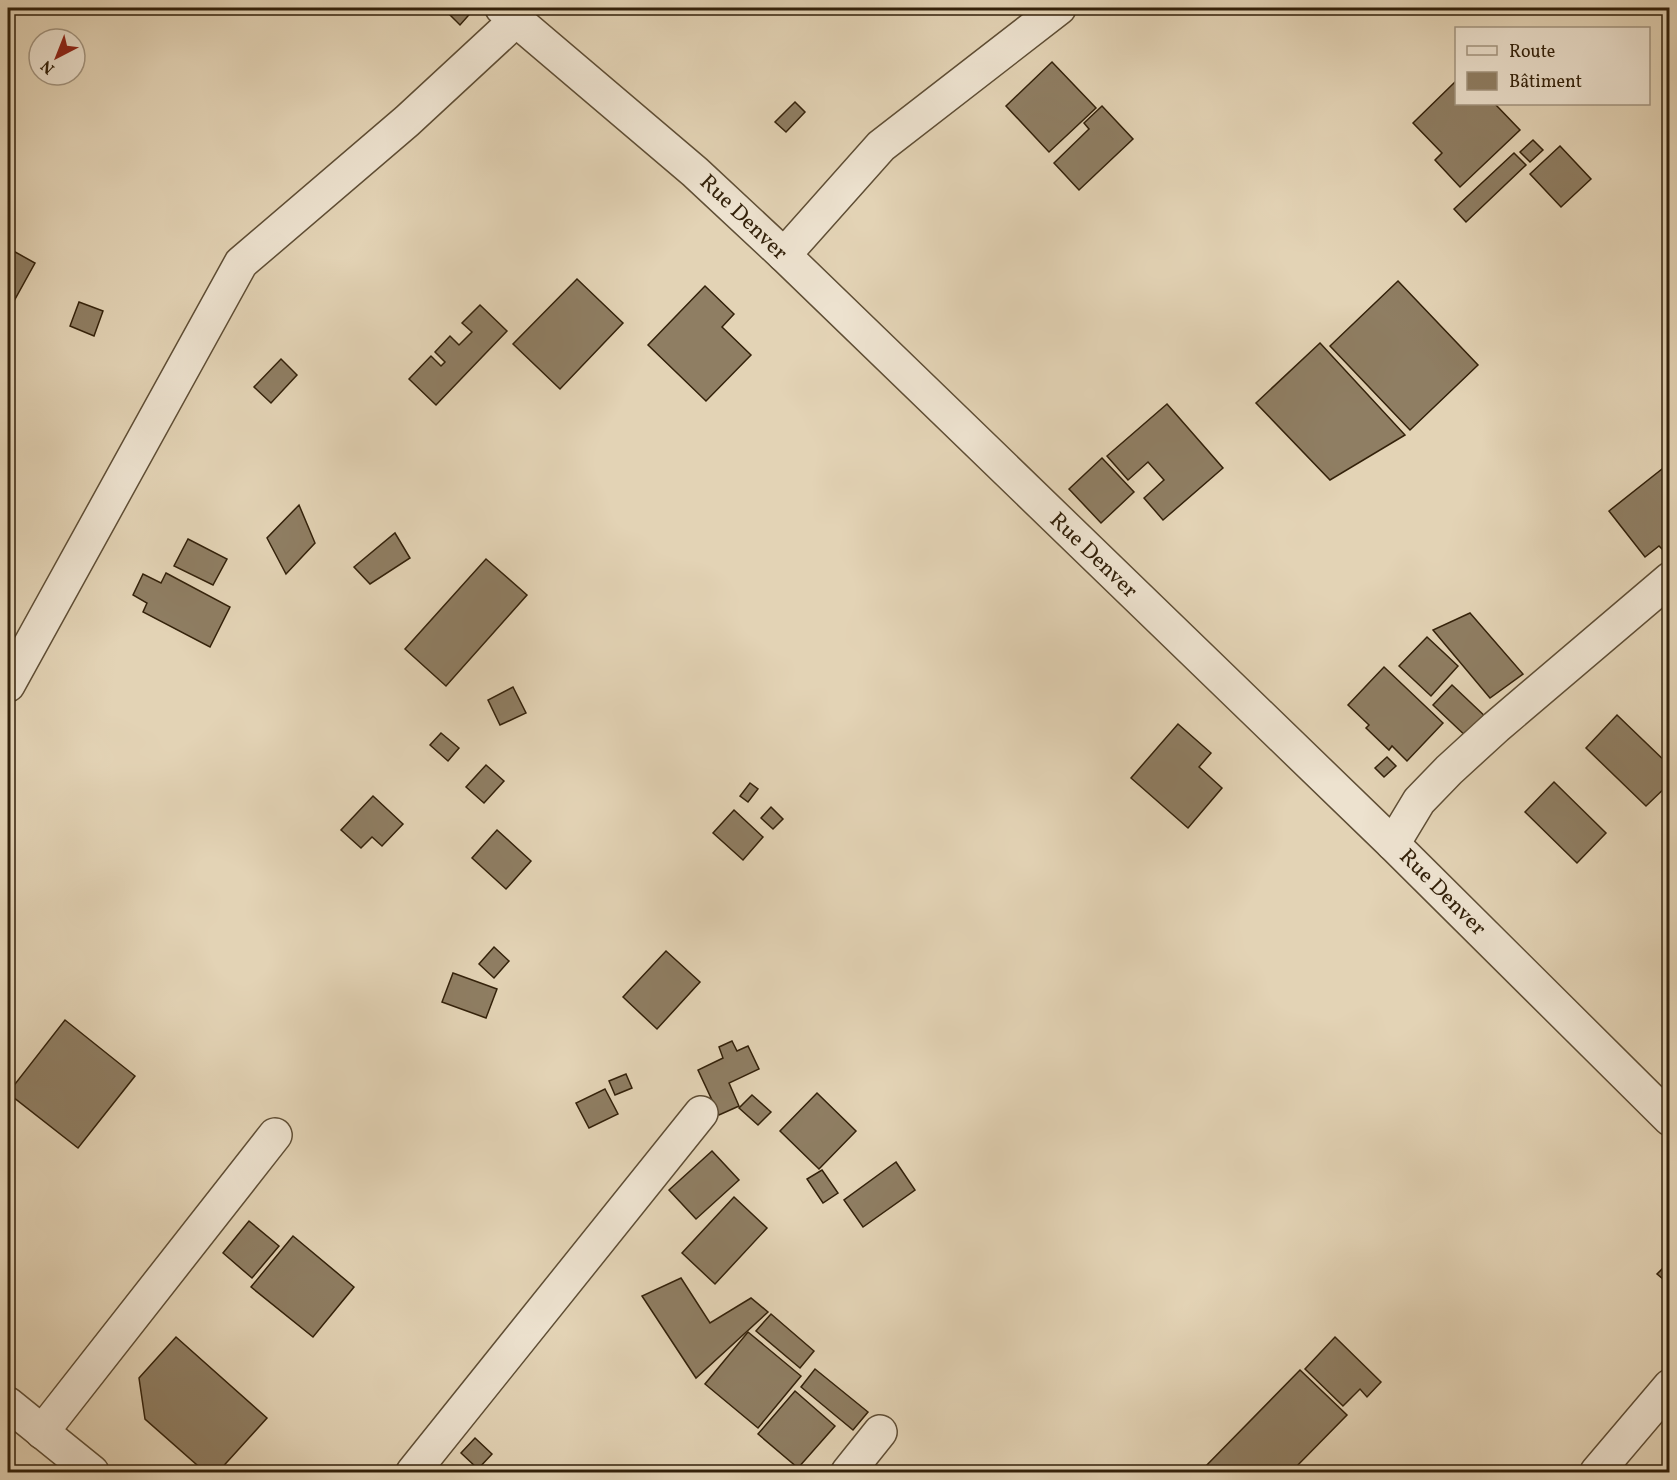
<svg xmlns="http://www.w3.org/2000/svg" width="1677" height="1480" viewBox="0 0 1677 1480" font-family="Vollkorn,serif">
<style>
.building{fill:#8f7e63;stroke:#33210a;stroke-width:1.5}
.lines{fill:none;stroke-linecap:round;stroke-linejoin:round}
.street-casing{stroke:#5f4e35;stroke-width:36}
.street{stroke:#ede2cf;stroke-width:33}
.labels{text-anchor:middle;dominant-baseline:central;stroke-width:4.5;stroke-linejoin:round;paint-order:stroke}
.street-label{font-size:22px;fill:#33210a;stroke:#ede2cf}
</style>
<rect width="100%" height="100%" fill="#e3d3b5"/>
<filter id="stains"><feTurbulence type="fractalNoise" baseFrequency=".00333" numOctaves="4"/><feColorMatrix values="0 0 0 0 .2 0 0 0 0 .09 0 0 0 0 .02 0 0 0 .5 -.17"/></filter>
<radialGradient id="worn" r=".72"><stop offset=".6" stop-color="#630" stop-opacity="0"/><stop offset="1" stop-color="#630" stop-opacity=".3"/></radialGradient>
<g class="building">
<polygon points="447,8 475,8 460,25 445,10"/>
<polygon points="1052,62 1096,108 1049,152 1006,106"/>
<polygon points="1456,81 1456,104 1495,104 1520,130 1460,187 1435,160 1442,153 1413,123"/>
<polygon points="795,102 805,112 786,132 775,122"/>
<polygon points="1102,106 1133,139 1079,190 1054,163 1089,129 1084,123"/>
<polygon points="1533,140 1543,150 1530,162 1520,152"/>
<polygon points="1560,146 1591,179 1561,207 1530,174"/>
<polygon points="1514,153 1526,165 1466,222 1454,209"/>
<polygon points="8,248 35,263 9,310 8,309"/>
<polygon points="577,279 623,323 560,389 513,344"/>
<polygon points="1398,281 1478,365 1410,430 1330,346"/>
<polygon points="705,286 734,314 722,327 751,355 706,401 648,345"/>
<polygon points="79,302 103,311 94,336 70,326"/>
<polygon points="480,305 507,331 436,405 409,379 431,356 441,366 445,362 435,352 450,336 459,345 472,332 462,323"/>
<polygon points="1320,343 1405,435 1330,480 1256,403"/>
<polygon points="281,359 297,375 271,403 254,387"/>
<polygon points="1167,404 1223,468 1163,520 1144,498 1164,480 1148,462 1128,480 1107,456"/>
<polygon points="1102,458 1134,492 1101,523 1069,489"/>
<polygon points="1662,469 1670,478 1670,557 1659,546 1645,557 1609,511"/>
<polygon points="299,505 315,543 286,574 267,538"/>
<polygon points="395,533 410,558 370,584 354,567"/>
<polygon points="188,539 227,559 213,585 174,566"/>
<polygon points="486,559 527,595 446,686 405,649"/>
<polygon points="166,573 230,607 210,647 143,612 147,603 133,595 143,574 161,583"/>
<polygon points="1470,613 1523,674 1490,698 1433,630"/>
<polygon points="1427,637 1458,666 1431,696 1399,666"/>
<polygon points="1384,667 1443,723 1407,761 1392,746 1389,750 1366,728 1369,725 1348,705"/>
<polygon points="1452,685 1489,720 1470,740 1433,705"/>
<polygon points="513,687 526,713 500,725 488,700"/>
<polygon points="1617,715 1670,766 1670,783 1646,806 1586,748"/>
<polygon points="1178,724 1211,753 1199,767 1222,788 1188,828 1131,778"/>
<polygon points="441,733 459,748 448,761 430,745"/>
<polygon points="1387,757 1396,766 1384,777 1375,768"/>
<polygon points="486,765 504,781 484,803 466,787"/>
<polygon points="1554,782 1606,833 1577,863 1525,812"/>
<polygon points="750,783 758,789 748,802 740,796"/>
<polygon points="373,796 403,824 382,846 372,837 361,848 341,830"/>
<polygon points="771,807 783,819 773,829 761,818"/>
<polygon points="734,810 763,837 743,860 713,833"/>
<polygon points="497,830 531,861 506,889 472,858"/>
<polygon points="494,947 509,961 494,978 479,964"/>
<polygon points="666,951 700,982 657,1029 623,997"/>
<polygon points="453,973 497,989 486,1018 442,1002"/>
<polygon points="65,1020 135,1076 78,1148 8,1093"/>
<polygon points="732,1041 737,1051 748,1046 759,1069 729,1083 739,1106 719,1115 698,1070 723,1058 719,1047"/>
<polygon points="626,1074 632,1088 615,1095 609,1081"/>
<polygon points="605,1089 618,1114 589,1128 576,1103"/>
<polygon points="817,1093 856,1131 819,1169 780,1131"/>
<polygon points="752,1095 771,1112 758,1125 739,1108"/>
<polygon points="712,1151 739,1180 696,1219 669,1190"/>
<polygon points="896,1162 915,1190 863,1227 844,1200"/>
<polygon points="822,1170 838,1193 823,1203 807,1179"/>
<polygon points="734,1197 767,1228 715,1284 682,1253"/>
<polygon points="249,1221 279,1246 252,1278 223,1253"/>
<polygon points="293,1236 354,1287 313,1337 251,1287"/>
<polygon points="1670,1261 1670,1285 1657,1274"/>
<polygon points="681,1278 710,1323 751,1298 768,1312 696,1378 642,1296"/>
<polygon points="771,1314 814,1351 800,1368 756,1331"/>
<polygon points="748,1332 801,1376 758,1428 705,1384"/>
<polygon points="176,1337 267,1418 218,1472 205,1472 145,1419 139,1378"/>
<polygon points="1335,1337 1381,1382 1367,1397 1360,1389 1343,1406 1305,1369"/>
<polygon points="815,1369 868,1412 853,1430 801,1387"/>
<polygon points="1300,1370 1347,1415 1291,1472 1200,1472"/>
<polygon points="795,1391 835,1426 798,1468 758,1434"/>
<polygon points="475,1438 492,1454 478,1469 461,1453"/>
</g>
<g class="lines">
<defs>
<g id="street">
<polyline points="502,8 695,172 784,255 1393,844 1670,1119"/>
<polyline points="784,255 881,146 1059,8"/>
<polyline points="8,685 241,263 407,121 515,21"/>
<polyline points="1393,844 1419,801 1449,770 1496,727 1670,579"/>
<polyline points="8,1404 92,1472"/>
<polyline points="42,1432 275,1135"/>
<polyline points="413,1472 701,1113"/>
<polyline points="848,1472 880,1432"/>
<polyline points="1597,1472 1670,1386"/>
</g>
</defs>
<use href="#street" class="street-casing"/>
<use href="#street" class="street"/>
</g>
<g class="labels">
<g class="street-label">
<text transform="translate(743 218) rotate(44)">Rue Denver</text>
<text transform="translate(1093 556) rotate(44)">Rue Denver</text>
<text transform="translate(1442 893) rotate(45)">Rue Denver</text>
</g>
</g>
<rect width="1677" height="1480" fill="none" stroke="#e3d3b5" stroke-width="30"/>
<rect x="9" y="9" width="1659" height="1462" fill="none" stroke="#33210a" stroke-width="3"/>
<rect x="15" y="15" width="1647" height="1450" fill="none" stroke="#33210a" stroke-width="1.5"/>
<rect x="1455" y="27" width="195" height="78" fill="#ede2cf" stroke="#a39580" stroke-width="1.5"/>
<rect x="1467" y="46" width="30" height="9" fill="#ede2cf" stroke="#a39580" stroke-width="1.5"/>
<text x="1509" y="57" font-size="18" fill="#33210a">Route</text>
<rect x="1467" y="72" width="30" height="18" fill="#8f7e63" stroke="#a39580" stroke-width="1.5"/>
<text x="1509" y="87" font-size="18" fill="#33210a">Bâtiment</text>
<g transform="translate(57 57) rotate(222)"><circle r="28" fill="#ede2cf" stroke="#a39580" stroke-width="1.5"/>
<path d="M0-4.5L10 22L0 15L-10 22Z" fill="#8f2418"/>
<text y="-9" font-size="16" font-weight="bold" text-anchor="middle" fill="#33210a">N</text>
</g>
<rect width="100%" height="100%" filter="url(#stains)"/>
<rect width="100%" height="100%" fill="url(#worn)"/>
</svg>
